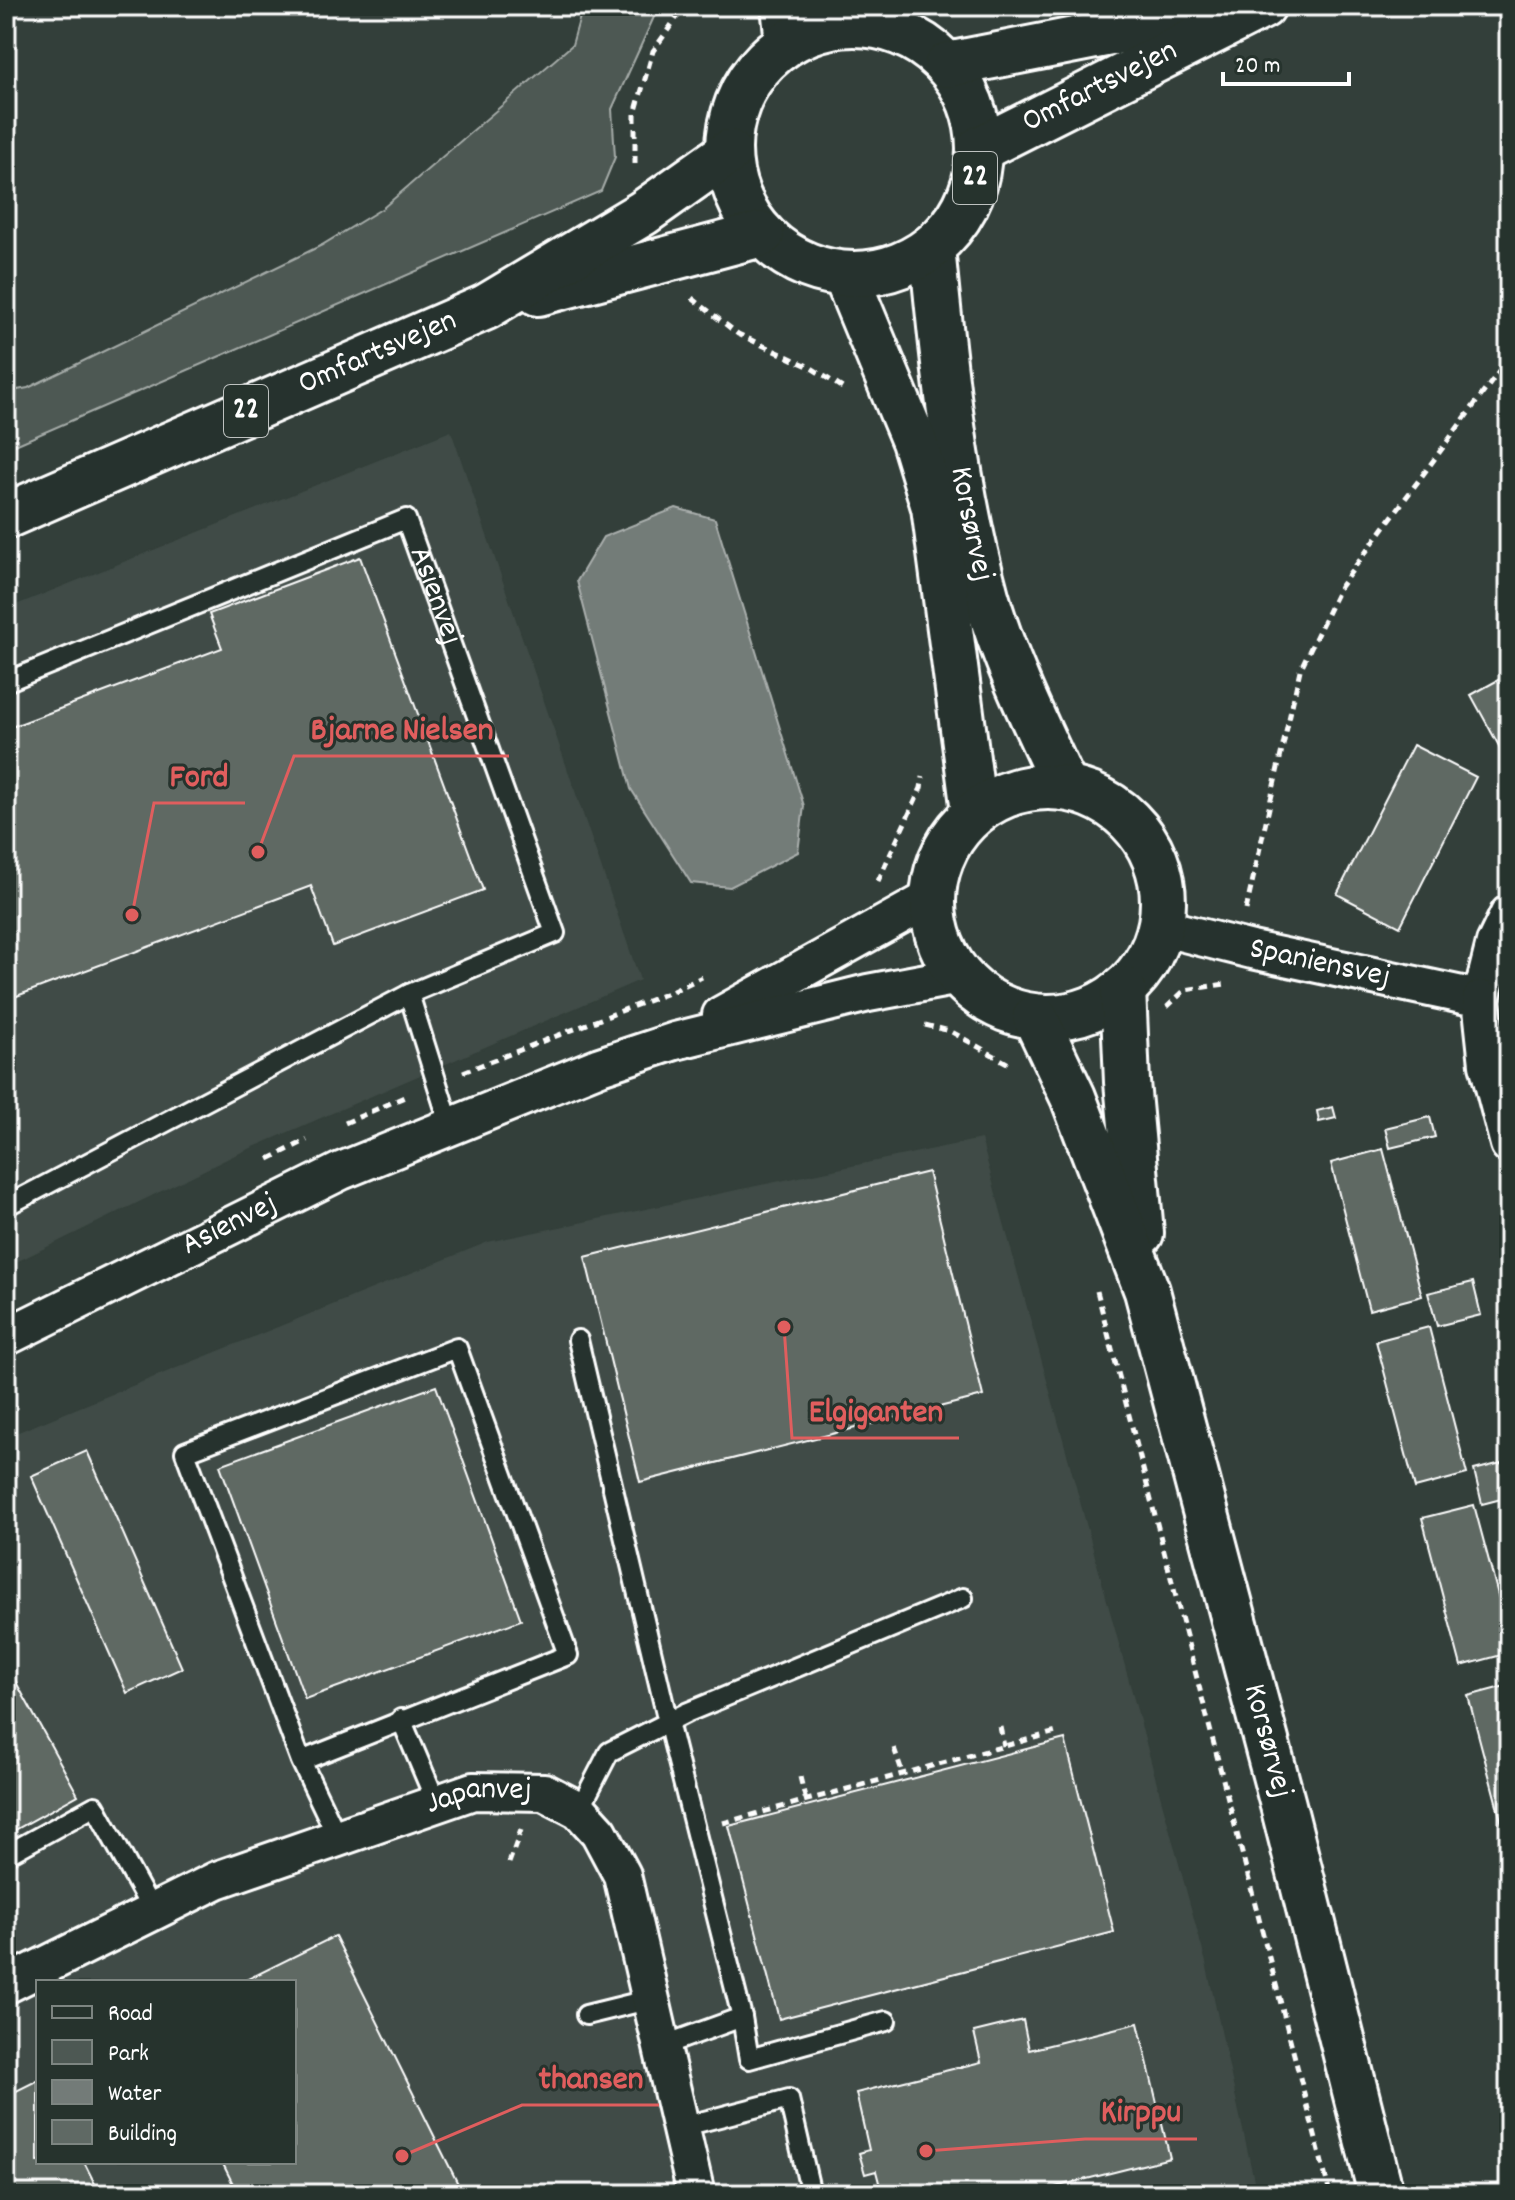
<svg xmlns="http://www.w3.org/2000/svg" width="1515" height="2200" viewBox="0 0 1515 2200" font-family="Dekko,sans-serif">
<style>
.built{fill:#404c47;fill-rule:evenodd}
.green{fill:#4d5853;stroke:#a6aca9;stroke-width:2}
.water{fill:#737b78;stroke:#abb0ae;stroke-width:2}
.building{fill:#5f6964;stroke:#fff;stroke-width:2}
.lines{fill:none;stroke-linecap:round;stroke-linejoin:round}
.lane-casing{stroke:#fff;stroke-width:24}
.street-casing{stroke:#fff;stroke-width:42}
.secondary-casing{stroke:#fff;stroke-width:50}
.primary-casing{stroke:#fff;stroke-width:50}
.path{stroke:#fff;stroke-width:5;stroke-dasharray:8 6;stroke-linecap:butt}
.lane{stroke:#26332d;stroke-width:18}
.street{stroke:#26332d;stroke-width:36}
.secondary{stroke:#26332d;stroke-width:44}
.primary{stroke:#26332d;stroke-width:44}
.labels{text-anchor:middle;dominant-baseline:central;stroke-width:6;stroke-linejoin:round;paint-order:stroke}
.shield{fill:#26332d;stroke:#bec2c0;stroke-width:2}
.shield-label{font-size:30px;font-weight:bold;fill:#fff}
.street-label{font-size:32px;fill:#fff;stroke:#26332d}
.leader{fill:none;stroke:#e05e5e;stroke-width:3}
.callout-dot{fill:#e05e5e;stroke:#26332d;stroke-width:3}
.callout-label{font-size:34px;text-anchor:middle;font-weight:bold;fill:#e05e5e;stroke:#26332d;stroke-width:6;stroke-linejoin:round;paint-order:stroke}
</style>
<rect width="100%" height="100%" fill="#333f3a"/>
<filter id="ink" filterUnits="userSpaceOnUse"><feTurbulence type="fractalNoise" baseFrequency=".0125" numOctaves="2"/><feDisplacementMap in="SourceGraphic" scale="16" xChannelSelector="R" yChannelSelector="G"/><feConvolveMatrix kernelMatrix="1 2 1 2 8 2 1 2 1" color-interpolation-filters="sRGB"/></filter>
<g filter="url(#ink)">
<g class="built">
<polygon points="451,431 640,980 235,1155 6,1267 6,609"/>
<path d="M981,1139l225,824 51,231h-1251v-757l482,-195zM38,1982h256v180h-256z"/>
</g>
<polygon class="green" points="583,6 659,6 612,109 615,157 601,191 6,449 6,392 28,388 322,245 383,208 572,45"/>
<polygon class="water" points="676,508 715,519 804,806 798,852 730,887 691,883 631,789 577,581 603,537"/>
<g class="building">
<polygon points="360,557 483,890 333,946 311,886 6,1000 6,729 222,648 209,614"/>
<polygon points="1509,674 1509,752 1504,755 1471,695"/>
<polygon points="1413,745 1476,777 1400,927 1337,894"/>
<polygon points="1333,1107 1336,1118 1319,1122 1317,1111"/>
<polygon points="1430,1117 1435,1137 1390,1148 1385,1128"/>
<polygon points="1383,1149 1422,1296 1369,1310 1331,1163"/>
<polygon points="928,1172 983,1396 640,1482 585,1257"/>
<polygon points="1473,1282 1481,1315 1437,1326 1428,1293"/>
<polygon points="1429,1327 1467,1474 1415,1488 1376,1341"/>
<polygon points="436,1386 521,1620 305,1699 220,1465"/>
<polygon points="87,1451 182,1668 127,1693 31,1476"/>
<polygon points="1509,1461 1509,1497 1482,1504 1474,1470"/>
<polygon points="1474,1505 1509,1636 1509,1653 1461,1666 1422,1518"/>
<polygon points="6,1664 78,1795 6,1835"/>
<polygon points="1509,1685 1509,1843 1507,1843 1468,1696"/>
<polygon points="1065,1739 1114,1932 779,2019 729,1826"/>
<polygon points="335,1936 463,2194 238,2194 222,2162 294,2162 294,1982 242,1982"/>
<polygon points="1023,2020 1029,2050 1138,2023 1170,2158 1027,2194 882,2194 876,2171 865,2174 859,2153 869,2150 856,2093 981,2062 974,2032"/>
<polygon points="38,2080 38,2162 84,2162 100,2194 6,2194 6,2096"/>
</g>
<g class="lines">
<defs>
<g id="lane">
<path id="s1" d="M6,682l400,-163 149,414 -146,61 -403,212"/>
<polyline points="409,994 450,1125"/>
<polyline points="578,1340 668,1722 742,2017 662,2046"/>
<polyline points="401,1719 437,1804"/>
<polyline points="301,1761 568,1655 457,1348 185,1452 301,1761 338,1838"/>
<polyline points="579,1810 609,1752 686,1713 963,1598"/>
<polyline points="6,1855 95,1806 153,1912"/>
<polyline points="586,2015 651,1999"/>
<polyline points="742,2017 749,2059 886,2021"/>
<polyline points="681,2127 789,2099 811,2194"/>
</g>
<g id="street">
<path id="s2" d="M1160,927l92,23 229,49 14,-56 14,-29"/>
<polyline points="1481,999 1488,1064 1509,1144"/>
<polyline points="721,1015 933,897"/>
<path id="s3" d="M6,1337l335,-166 259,-105 75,-25 193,-48 91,-17"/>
<path id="s4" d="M6,1985l211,-105 256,-89 71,1 35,18 20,22 23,43 74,319"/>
</g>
<g id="secondary">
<polyline points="784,6 788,42"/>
<polyline points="861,6 870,24"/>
<path id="s5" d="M932,247c11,116 23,235 54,349 19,66 50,129 79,191"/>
<polyline points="845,274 914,441 934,507 974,812"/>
<circle cx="1048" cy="902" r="115"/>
<polyline points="1123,989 1127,1082 1141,1233"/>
<path id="s6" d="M1035,1017l38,80 74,194 136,514 98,389"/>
</g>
<g id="primary">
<circle cx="854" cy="149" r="125"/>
<polyline points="947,65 1218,12"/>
<path id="s7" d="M979,149l284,-143"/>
<polyline points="538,293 762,234"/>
<path id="s8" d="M6,516l480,-209 157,-94 86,-61"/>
</g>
</defs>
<use href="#lane" class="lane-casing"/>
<use href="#street" class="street-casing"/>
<use href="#secondary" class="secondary-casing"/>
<use href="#primary" class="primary-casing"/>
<g class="path">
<polyline points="635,164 635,114 653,51 685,6"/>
<polyline points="692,298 738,334 810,367 844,389"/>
<polyline points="878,881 921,788 923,777"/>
<polyline points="1246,910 1300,670 1340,587 1509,358"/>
<polyline points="1167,1007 1185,990 1225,984"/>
<polyline points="925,1025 950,1031 1009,1064"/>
<polyline points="463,1072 673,991 702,977"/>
<polyline points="345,1123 409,1095"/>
<polyline points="269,1159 307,1140"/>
<polyline points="1097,1291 1330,2194"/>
<polyline points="1000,1727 1004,1746"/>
<polyline points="894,1748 903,1774"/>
<polyline points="800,1777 806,1801"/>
<polyline points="723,1823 1056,1732"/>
<polyline points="509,1863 521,1830"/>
</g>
<use href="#lane" class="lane"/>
<use href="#street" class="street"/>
<use href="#secondary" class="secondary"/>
<use href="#primary" class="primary"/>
</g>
</g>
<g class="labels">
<g class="shield">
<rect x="953" y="152" width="44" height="52" rx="6"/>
<rect x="224" y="385" width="44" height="52" rx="6"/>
</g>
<g class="shield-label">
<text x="975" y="178">22</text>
<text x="246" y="411">22</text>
</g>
<g class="street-label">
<text stroke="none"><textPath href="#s7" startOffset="136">Omfartsvejen</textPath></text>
<text stroke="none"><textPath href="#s8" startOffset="406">Omfartsvejen</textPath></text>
<text stroke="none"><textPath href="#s5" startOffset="280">Korsørvej</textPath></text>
<text stroke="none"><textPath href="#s1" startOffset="514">Asienvej</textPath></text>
<text stroke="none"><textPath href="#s2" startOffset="164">Spaniensvej</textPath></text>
<text stroke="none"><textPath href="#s3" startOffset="250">Asienvej</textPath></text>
<text stroke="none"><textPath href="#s6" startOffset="762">Korsørvej</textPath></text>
<text stroke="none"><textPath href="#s4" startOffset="512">Japanvej</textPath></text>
</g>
</g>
<path class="leader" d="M258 852L294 756H509M132 915L154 803H245M784 1327L792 1438H959M402 2156L522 2105H659M926 2151L1085 2139H1197"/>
<g class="callout-dot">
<circle cx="258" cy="852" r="8"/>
<circle cx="132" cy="915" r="8"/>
<circle cx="784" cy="1327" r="8"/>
<circle cx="402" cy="2156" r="8"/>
<circle cx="926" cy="2151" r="8"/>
</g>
<g class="callout-label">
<text x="402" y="739">Bjarne Nielsen</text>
<text x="199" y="786">Ford</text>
<text x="876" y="1421">Elgiganten</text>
<text x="591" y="2088">thansen</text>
<text x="1141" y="2121">Kirppu</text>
</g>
<rect width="1515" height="2200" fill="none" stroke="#26332d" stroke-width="32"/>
<rect x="16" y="16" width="1483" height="2168" fill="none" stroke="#fff" stroke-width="3" filter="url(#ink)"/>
<rect x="36" y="1980" width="260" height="184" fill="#26332d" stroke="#7d8581" stroke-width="2"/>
<rect x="52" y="2006" width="40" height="12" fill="#26332d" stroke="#7d8581" stroke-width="2"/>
<text x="108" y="2020" font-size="24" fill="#ffffff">Road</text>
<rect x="52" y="2040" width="40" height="24" fill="#4d5853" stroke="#7d8581" stroke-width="2"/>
<text x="108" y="2060" font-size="24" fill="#ffffff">Park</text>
<rect x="52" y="2080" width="40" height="24" fill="#737b78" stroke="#7d8581" stroke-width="2"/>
<text x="108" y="2100" font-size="24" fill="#ffffff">Water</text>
<rect x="52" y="2120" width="40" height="24" fill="#5f6964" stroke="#7d8581" stroke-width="2"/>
<text x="108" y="2140" font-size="24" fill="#ffffff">Building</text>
<path d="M1223 72v12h126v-12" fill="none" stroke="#ffffff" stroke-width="4"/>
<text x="1235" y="72" font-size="24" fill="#ffffff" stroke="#26332d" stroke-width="6" paint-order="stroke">20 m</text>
</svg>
